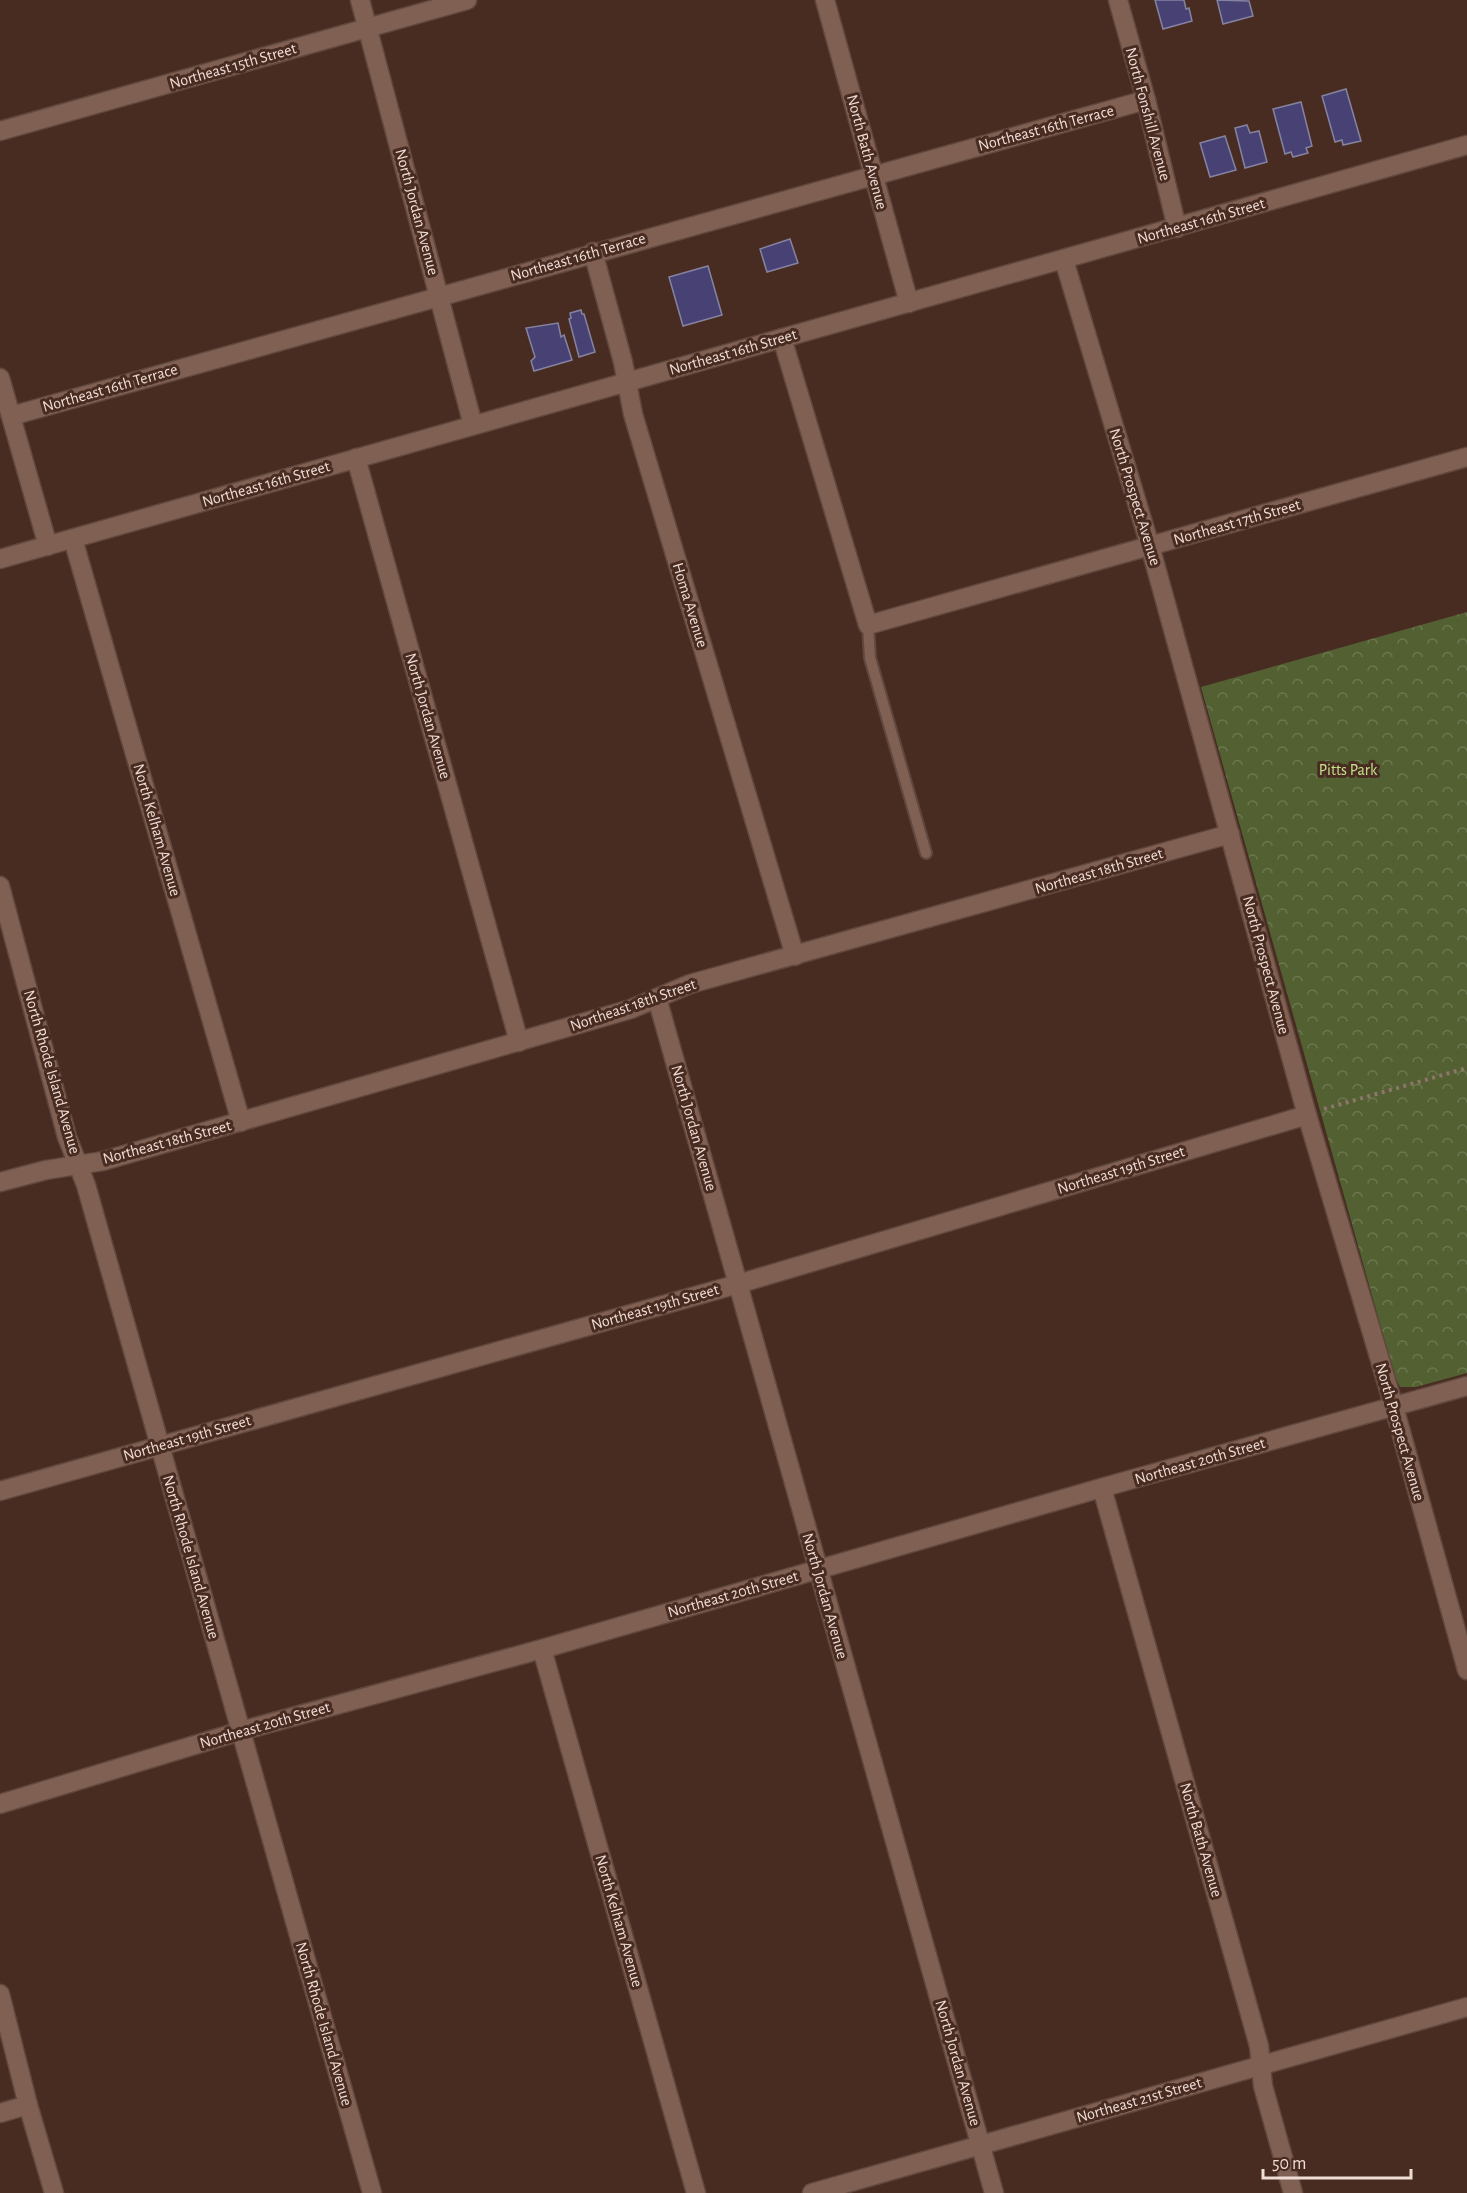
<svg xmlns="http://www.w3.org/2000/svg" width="1467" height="2193" viewBox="0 0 1467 2193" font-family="'Alegreya Sans',sans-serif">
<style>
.forest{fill:url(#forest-crowns)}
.building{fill:#484274;stroke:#8583a2;stroke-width:1.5}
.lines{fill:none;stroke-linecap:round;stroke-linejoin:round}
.service-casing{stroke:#60483e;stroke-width:14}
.minor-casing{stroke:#60483e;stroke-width:21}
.tertiary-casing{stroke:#60483e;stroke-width:21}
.path{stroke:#8e756b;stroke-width:4;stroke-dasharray:3 4.5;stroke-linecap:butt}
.service{stroke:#806053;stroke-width:10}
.minor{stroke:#806053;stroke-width:18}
.tertiary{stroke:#806053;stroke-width:18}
.labels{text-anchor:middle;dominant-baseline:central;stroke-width:6;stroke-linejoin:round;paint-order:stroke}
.street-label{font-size:16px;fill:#f0ddd6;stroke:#492c21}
.park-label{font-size:16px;fill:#c7e28d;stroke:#492c21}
</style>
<defs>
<pattern id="forest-crowns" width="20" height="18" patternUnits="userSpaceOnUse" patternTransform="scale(1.5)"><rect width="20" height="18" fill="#536132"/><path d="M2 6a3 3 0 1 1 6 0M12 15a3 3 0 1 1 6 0" fill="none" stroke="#6c774f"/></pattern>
</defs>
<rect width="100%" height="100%" fill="#492c21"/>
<polygon class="forest" points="1467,612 1467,1373 1416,1387 1400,1387 1395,1377 1201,687"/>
<g class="building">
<polygon points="1155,0 1184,0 1186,9 1189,8 1192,21 1163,29"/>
<polygon points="1217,0 1249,1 1253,16 1223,24"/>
<polygon points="1346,89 1361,141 1343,145 1342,140 1335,142 1322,96"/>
<polygon points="1301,102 1312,146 1306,148 1308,153 1293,157 1291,152 1285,154 1273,109"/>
<polygon points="1247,125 1250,133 1259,131 1267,162 1245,168 1235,128"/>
<polygon points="1225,136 1236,170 1210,177 1200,143"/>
<polygon points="790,239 798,263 767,272 760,249"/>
<polygon points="708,266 722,315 683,326 669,277"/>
<polygon points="581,310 582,314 584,314 595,352 579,357 569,319 571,318 570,313"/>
<polygon points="558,323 561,337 564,335 572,360 534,371 531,361 535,357 526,328"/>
</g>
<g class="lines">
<defs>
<polyline id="service" points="868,625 870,658 926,853"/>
<g id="minor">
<polyline points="360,0 473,425"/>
<polyline points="825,0 909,303"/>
<polyline points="1118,0 1146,100 1177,228"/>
<polyline points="0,131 467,0"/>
<polyline points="593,252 623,362 633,414 795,956"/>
<polyline points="1064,260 1150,546 1307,1115 1394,1407 1467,1670"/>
<polyline points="782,338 868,625 1467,457"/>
<polyline points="0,378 48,546"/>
<polyline points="11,416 1146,100"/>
<polyline points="356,458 519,1042"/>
<polyline points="73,539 241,1122"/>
<polyline points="0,886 67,1137 86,1185 372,2193"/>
<polyline points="657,998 738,1284"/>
<polyline points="0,1182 46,1170 103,1161 631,1009 690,984 1230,834"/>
<polyline points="1102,1488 1259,2046 1263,2086 1293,2193"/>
<polyline points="0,1491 738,1284 1307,1115"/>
<polyline points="542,1649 696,2193"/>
<polyline points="0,1804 241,1731 542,1649 1108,1486 1467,1386"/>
<polyline points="0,1994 28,2105 54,2193"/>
<polyline points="0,2113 28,2105"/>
<polyline points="812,2193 1467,2007"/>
</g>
<g id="tertiary">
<polyline points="0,559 1467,145"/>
<polyline points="738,1284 994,2193"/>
</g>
</defs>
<use href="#service" class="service-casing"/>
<use href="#minor" class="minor-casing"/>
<use href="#tertiary" class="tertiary-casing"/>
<polyline class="path" points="1324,1109 1467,1068"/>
<use href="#service" class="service"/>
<use href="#minor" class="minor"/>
<use href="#tertiary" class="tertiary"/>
</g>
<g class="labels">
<g class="street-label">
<text transform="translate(233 66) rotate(-16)">Northeast 15th Street</text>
<text transform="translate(1148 114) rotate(75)">North Fonshill Avenue</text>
<text transform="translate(1046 128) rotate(-15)">Northeast 16th Terrace</text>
<text transform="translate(867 152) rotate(75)">North Bath Avenue</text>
<text transform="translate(417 212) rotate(75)">North Jordan Avenue</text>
<text transform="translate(1201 221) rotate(-16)">Northeast 16th Street</text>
<text transform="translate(578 257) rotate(-16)">Northeast 16th Terrace</text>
<text transform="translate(733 352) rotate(-16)">Northeast 16th Street</text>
<text transform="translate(110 388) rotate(-16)">Northeast 16th Terrace</text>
<text transform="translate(266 484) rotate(-16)">Northeast 16th Street</text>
<text transform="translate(1135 497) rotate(73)">North Prospect Avenue</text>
<text transform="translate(1237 522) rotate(-16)">Northeast 17th Street</text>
<text transform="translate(690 605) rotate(73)">Homa Avenue</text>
<text transform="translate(428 716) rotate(74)">North Jordan Avenue</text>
<text transform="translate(157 830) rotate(74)">North Kelham Avenue</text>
<text transform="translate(1099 871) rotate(-16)">Northeast 18th Street</text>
<text transform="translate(1266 965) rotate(75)">North Prospect Avenue</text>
<text transform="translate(633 1005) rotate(-19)">Northeast 18th Street</text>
<text transform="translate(52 1072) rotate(74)">North Rhode Island Avenue</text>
<text transform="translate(694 1128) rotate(74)">North Jordan Avenue</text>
<text transform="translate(167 1142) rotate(-15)">Northeast 18th Street</text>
<text transform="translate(1121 1170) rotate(-17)">Northeast 19th Street</text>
<text transform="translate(655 1307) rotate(-16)">Northeast 19th Street</text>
<text transform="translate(1400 1432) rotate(74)">North Prospect Avenue</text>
<text transform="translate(187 1438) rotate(-16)">Northeast 19th Street</text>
<text transform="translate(1200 1461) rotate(-16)">Northeast 20th Street</text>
<text transform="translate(191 1557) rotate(74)">North Rhode Island Avenue</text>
<text transform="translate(733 1594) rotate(-16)">Northeast 20th Street</text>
<text transform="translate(825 1596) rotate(74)">North Jordan Avenue</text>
<text transform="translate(265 1725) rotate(-16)">Northeast 20th Street</text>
<text transform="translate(1201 1840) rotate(74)">North Bath Avenue</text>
<text transform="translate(619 1921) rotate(74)">North Kelham Avenue</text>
<text transform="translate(324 2024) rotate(74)">North Rhode Island Avenue</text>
<text transform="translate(958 2063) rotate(74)">North Jordan Avenue</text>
<text transform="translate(1139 2100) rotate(-16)">Northeast 21st Street</text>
</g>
<g class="park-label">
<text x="1348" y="770">Pitts Park</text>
</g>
</g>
<path d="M1263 2169v9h148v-9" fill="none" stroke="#f0ddd6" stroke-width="3"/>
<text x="1272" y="2169" font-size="18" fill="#f0ddd6" stroke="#492c21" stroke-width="4.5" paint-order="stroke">50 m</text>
</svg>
